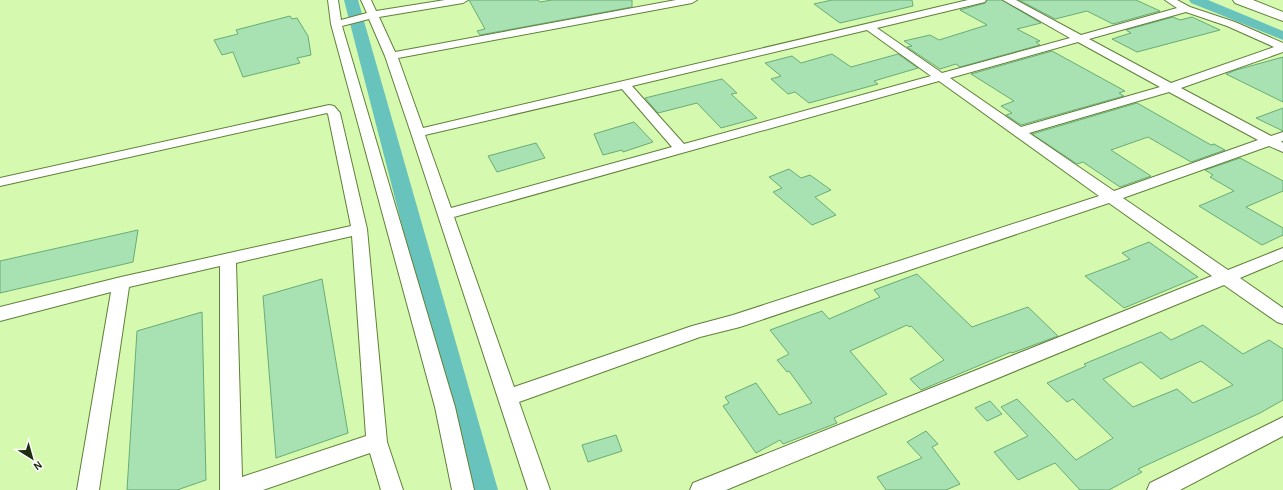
<svg xmlns="http://www.w3.org/2000/svg" width="1283" height="490" viewBox="0 0 1283 490" font-family="'Alegreya Sans',sans-serif">
<style>
.lines{fill:none;stroke-linecap:round;stroke-linejoin:round}
.canal{fill:#68c3bd;fill-rule:evenodd}
.building{fill:#a8e2b2;stroke:#68ac76;fill-rule:evenodd}
.street-casing{stroke:#608039;stroke-width:2}
.secondary-casing{stroke:#608039;stroke-width:2}
.street{fill:#fff;fill-rule:evenodd}
.secondary{fill:#fff;fill-rule:evenodd}
</style>
<rect width="100%" height="100%" fill="#d5f9ae"/>
<g class="lines">
<g class="canal">
<polygon points="344,0 358,0 498,490 470,490"/>
<polygon points="1189,0 1208,0 1283,31 1283,40 1191,3"/>
</g>
</g>
<g class="building">
<polygon points="469,0 538,0 540,2 552,0 632,0 632,7 480,35 477,31 485,29"/>
<polygon points="832,0 912,0 913,6 840,23 814,4"/>
<polygon points="987,0 1002,0 1041,23 1017,29 1040,41 1036,42 1040,45 960,67 956,64 940,69 907,47 912,46 904,41 930,35 939,40 987,25 960,10 985,3"/>
<polygon points="1019,0 1136,0 1160,11 1113,24 1087,11 1055,19"/>
<polygon points="290,16 292,19 297,18 308,36 311,55 297,58 300,63 243,77 233,52 222,55 214,40 238,34 236,30"/>
<polygon points="1173,17 1180,20 1192,17 1220,30 1137,52 1112,39 1131,33 1126,30"/>
<polygon points="1052,51 1125,91 1119,93 1124,96 1021,125 1006,115 1012,113 1001,106 1014,101 971,74"/>
<polygon points="832,54 851,67 898,54 918,68 874,81 878,84 809,103 795,92 788,94 771,79 781,76 765,63 792,56 801,63"/>
<polygon points="1283,57 1283,102 1226,74 1236,70"/>
<polygon points="722,79 737,93 731,94 757,118 721,128 697,103 658,113 645,98"/>
<polygon points="1137,103 1211,145 1214,144 1225,150 1191,162 1148,137 1111,150 1151,176 1120,187 1083,162 1077,164 1032,134"/>
<polygon points="1283,108 1283,131 1256,118"/>
<polygon points="634,122 653,142 623,152 622,150 603,155 594,134"/>
<polygon points="536,143 545,158 497,172 488,156"/>
<polygon points="1240,158 1283,181 1283,191 1246,207 1283,228 1283,235 1262,245 1199,206 1234,191 1210,177 1213,175 1205,170"/>
<polygon points="789,169 801,178 810,175 831,190 815,197 836,215 812,225 773,192 782,188 769,177"/>
<polygon points="138,230 133,262 0,293 0,261"/>
<polygon points="1149,242 1198,277 1124,308 1085,276 1130,259 1122,253"/>
<polygon points="917,274 972,327 1028,307 1058,336 1012,353 1011,352 921,390 910,379 944,360 911,326 909,327 907,325 850,351 887,394 834,418 837,423 783,444 780,440 756,453 723,406 729,403 725,397 756,383 779,415 812,403 789,371 787,372 777,360 789,354 770,330 822,311 829,319 880,297 874,290"/>
<polygon points="322,279 348,433 276,458 263,296"/>
<polygon points="202,312 206,480 177,490 127,490 137,331"/>
<path d="M1203,325l40,29 26,-14 14,9v51l-23,13 -122,56 4,3 -33,18h-29l-25,-27 -37,17 -24,-28 34,-16 -27,-29 16,-8 59,61 37,-22 -40,-39 -6,3 -20,-19 39,-17 -2,-2 77,-32 10,8zM1201,361l32,24 -40,18 -16,-14 -44,18 -30,-28 38,-17 20,17z"/>
<polygon points="990,401 1002,414 987,421 975,408"/>
<polygon points="926,431 938,444 932,447 960,484 946,490 886,490 877,477 922,458 907,442"/>
<polygon points="616,435 622,451 588,462 582,445"/>
</g>
<g class="lines">
<defs>
<g id="street">
<path d="M328,0h10l3,20 26,-7 -6,-13h10l5,11 69,-11h23l-5,3 -84,14 16,35 281,-52h21l-5,3 -294,55 25,70 545,-128h18l-1,2 -108,26 65,45 128,-35 -67,-38h13l65,35 96,-27 -12,-8h12l13,7 45,15 48,21v9l-102,36 90,48 12,-4v9h-2l2,2v9l-14,-6 -146,52 105,72 55,-22v12l-43,18 43,30v16l-6,-2 -53,-37 -498,205h-36l3,-7 519,-207 -103,-73 -369,124 -40,10 -181,65 31,88h-22l-117,-357 -26,-77 -16,-37 -27,7 113,381 19,83h-22l-17,-83 -104,-383zM1186,12l41,14 47,21 -103,36 -82,-44zM867,30l64,46 -247,68 -52,-58zM1078,42l82,45 -139,40 -71,-49zM939,81l160,115 -366,119 -41,11 -178,61 -60,-170zM622,89l50,58 -221,61 -26,-73zM1169,92l89,48 -144,51 -85,-58z"/>
<path d="M329,105l5,1 6,7 27,116 20,213 16,48h-22l-11,-37 -107,37h-43v-224l-91,21 -30,203h-22l34,-198 -111,29v-14l121,-30 230,-51 -23,-112 -1,-1 -327,73v-8zM352,236l14,200 -124,41 -6,-214z"/>
<polygon points="1283,417 1283,436 1180,490 1147,490 1150,483"/>
</g>
<polygon id="secondary" points="1233,0 1253,0 1283,12 1283,21 1235,3"/>
</defs>
<use href="#street" class="street-casing"/>
<use href="#secondary" class="secondary-casing"/>
<use href="#street" class="street"/>
<use href="#secondary" class="secondary"/>
</g>
<g transform="translate(32 458) rotate(143)" stroke="#ffffff" stroke-width="3" paint-order="stroke">
<path d="M0-3L7 15L0 10L-7 15Z" fill="#1f2d0f"/>
<text y="-6" font-size="11" font-weight="bold" text-anchor="middle" fill="#1f2d0f">N</text>
</g>
</svg>
